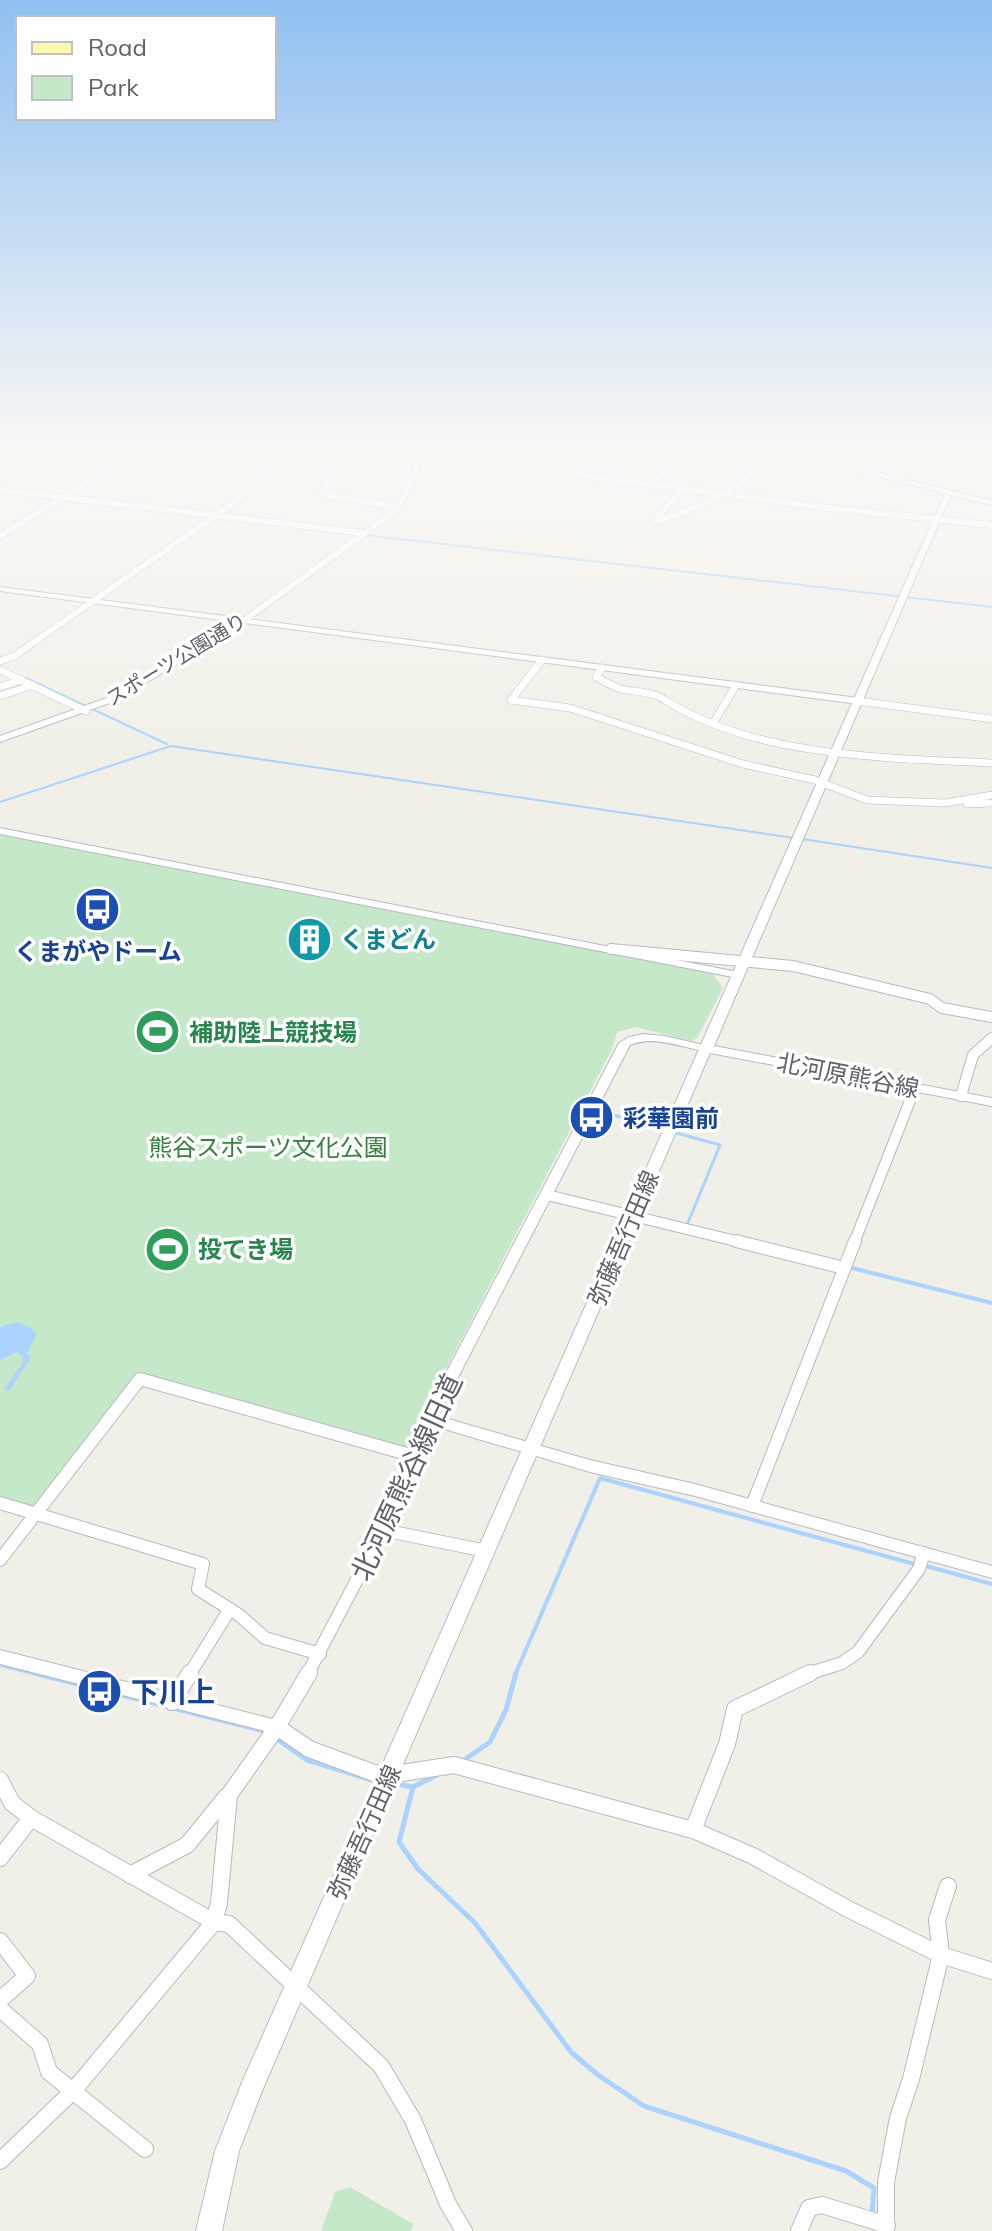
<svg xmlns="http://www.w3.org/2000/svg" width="992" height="2231" viewBox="0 0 992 2231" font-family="Mulish,'Noto Sans JP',sans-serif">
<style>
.green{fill:#c5e8c8}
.water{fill:#aad3ff}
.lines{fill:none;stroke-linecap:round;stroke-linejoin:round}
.stream-far3{stroke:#aad3ff;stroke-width:2}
.stream-far2{stroke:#aad3ff;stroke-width:3}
.stream-far1{stroke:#aad3ff;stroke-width:4}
.stream{stroke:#aad3ff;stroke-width:5}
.minor-far4-casing{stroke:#b8b9be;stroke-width:7}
.minor-far3-casing{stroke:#b8b9be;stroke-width:8}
.minor-far2-casing{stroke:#b8b9be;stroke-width:12}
.minor-far1-casing{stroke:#b8b9be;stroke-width:14}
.minor-casing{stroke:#b8b9be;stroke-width:18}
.tertiary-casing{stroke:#b8b9be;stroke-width:2}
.secondary-casing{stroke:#b9bbc1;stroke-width:2}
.primary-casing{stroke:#f3d65f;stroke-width:18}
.minor-far4{stroke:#fff;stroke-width:6}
.minor-far3{stroke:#fff;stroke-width:7}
.minor-far2{stroke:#fff;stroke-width:10}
.minor-far1{stroke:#fff;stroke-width:12}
.minor{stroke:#fff;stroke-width:16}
.tertiary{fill:#fff;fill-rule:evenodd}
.secondary{fill:#fff;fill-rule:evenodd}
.primary{stroke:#fff9af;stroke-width:16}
.labels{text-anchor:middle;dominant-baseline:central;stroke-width:7;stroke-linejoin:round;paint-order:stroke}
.far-street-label{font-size:20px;fill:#5f6268;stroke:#fff}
.culture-label{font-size:24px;font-weight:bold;fill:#0d838f;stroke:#fff;text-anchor:start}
.transit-label{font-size:24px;font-weight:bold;fill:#164399;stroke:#fff}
.leisure-label{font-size:24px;font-weight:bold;fill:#27864d;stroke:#fff;text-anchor:start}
.street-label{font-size:24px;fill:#5f6268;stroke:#fff}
.park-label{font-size:24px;fill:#33823e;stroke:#fff}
.near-street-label{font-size:28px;fill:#5f6268;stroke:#fff}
.near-transit-label{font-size:28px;font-weight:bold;fill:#164399;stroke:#fff;text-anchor:start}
</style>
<rect width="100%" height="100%" fill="#f1f0e8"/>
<g class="green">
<polygon points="0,834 713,974 723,988 697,1038 691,1041 636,1027 617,1032 612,1049 404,1450 138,1375 36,1510 0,1499"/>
<polygon points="350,2187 413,2224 411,2231 321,2231 335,2192"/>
</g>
<polygon class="water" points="17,1322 31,1328 36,1336 27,1353 31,1357 9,1391 4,1389 23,1363 23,1357 18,1352 0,1360 0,1327"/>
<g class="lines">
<g class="stream-far3">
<polyline points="365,535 992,607"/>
<polyline points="26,678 167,744"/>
<polyline points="0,802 171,746 794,838"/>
<polyline points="802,839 992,868"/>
</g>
<g class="stream-far2">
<polyline points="600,1111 665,1130"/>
<polyline points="673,1132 720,1145 687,1225"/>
</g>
<g class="stream-far1">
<polyline points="848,1267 992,1303"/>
<polyline points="926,1566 992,1584"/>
<polyline points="0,1665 42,1675"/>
<polyline points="515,1675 600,1478 918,1565"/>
</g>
<g class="stream">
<polyline points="34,1673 268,1732"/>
<polyline points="277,1739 307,1760 372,1780"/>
<polyline points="464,1760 490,1742 506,1710 516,1673"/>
<polyline points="391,1783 413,1787 437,1775"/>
<polyline points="413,1787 399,1842 418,1869 475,1923 571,2052 598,2075 644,2106 846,2171 874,2188 872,2214"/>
</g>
<defs>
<g id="minor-far4">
<polyline points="104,444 341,467 320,494 399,507"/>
<polyline points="292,446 532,459 560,465 585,476 837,509 992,525"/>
<polyline points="560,465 580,455 591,444"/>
<polyline points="839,465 852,444"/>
<polyline points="652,484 668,468"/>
<polyline points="0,490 364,533"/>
<polyline points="656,519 683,488"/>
<path d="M655,521c45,-12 86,-31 116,-67"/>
<polyline points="0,536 141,449"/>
<polyline points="243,621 394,512 403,499 426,444"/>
<polyline points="27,647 239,499 295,444"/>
</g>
<g id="minor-far3">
<polyline points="0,661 15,656 30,645"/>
<path d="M602,668l-6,9c7,4 15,8 22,11 15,5 33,2 47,12 89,57 222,58 327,63"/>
<polyline points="0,670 86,711"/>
<polyline points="0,687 22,680"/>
<polyline points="0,696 33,685"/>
<polyline points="511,700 570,708 743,764 815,780 867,800 945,803 992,795"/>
<polyline points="511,700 542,660"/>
<polyline points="858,701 992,719"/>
<polyline points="714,722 736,685"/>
<polyline points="967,804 989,803"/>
</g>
<g id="minor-far2">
<polyline points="611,949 793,966 930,999 942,1008 992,1017"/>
<polyline points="961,1096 973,1055 992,1038"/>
<polyline points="547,1195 744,1243"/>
<polyline points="854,1243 915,1088"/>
</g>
<g id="minor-far1">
<polyline points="736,1241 844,1268"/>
<polyline points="0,1503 203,1564 198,1589 239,1615 265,1638 320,1654"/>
<polyline points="752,1506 855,1241"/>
<polyline points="383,1530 486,1551"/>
<polyline points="0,1560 140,1379 414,1456"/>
<polyline points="189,1675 230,1609"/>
<polyline points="307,1675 383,1530 429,1419"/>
<polyline points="804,1675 842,1663 858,1652 919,1569 924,1553"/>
</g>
<g id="minor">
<polyline points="172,1702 190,1673"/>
<polyline points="277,1727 309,1749 374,1773 389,1775 454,1765 693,1830 753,1856 848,1909 941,1955 992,1971"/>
<polyline points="0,1780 12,1803 31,1818 214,1922 229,1924 381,2066 413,2120 448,2204 464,2231"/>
<polyline points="693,1830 727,1744 735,1709 810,1673"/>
<polyline points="0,1858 31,1818"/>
<polyline points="130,1875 187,1845 227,1796"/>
<polyline points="0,1941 27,1976 0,2000"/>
<polyline points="0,2009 40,2044 49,2072 145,2149"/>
<polyline points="0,2161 73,2091 214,1922 219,1903 229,1795 277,1727 309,1673"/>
<polyline points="799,2231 809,2208 822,2205 887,2225"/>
<polyline points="886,2231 886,2182 898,2118 911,2079 941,1955 937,1920 948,1886"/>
</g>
<g id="tertiary">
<polygon points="0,587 858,698 862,701 858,704 245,623 118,700 0,742 0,736 112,696 236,622 0,591"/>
<polygon points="0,828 738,972 743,975 738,978 0,834"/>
<path d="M643,1034l21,2 44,10 2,2 -6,3c-24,-4 -51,-16 -74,-6l-192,371 152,44 105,24 297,82v12l-297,-82 -105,-24 -166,-49 -2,-4 197,-376 10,-6z"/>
<polygon points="0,1650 277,1720 283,1722 286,1727 283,1732 277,1734 0,1664"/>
</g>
<polygon id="secondary" points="687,444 706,444 839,463 992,501 992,505 951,495 714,1046 992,1098 992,1106 710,1053 262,2091 239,2151 222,2231 196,2231 215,2151 243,2080 945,493 839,467"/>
<polyline id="primary" points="687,444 692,444"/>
</defs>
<use href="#minor-far4" class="minor-far4-casing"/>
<use href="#minor-far3" class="minor-far3-casing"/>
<use href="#minor-far2" class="minor-far2-casing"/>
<use href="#minor-far1" class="minor-far1-casing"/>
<use href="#minor" class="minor-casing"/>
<use href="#tertiary" class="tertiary-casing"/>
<use href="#secondary" class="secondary-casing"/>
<use href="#primary" class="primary-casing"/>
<use href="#minor-far4" class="minor-far4"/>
<use href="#minor-far3" class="minor-far3"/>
<use href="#minor-far2" class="minor-far2"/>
<use href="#minor-far1" class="minor-far1"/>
<use href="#minor" class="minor"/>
<use href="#tertiary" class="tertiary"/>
<use href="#secondary" class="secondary"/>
<use href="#primary" class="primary"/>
</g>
<linearGradient id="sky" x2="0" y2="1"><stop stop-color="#8fc0f1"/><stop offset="0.59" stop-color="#f9f8f5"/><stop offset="1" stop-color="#f9f8f5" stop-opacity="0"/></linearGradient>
<rect width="992" height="756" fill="url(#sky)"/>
<defs>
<symbol id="bus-disc" viewBox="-11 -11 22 22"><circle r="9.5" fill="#1a4fb4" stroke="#fff"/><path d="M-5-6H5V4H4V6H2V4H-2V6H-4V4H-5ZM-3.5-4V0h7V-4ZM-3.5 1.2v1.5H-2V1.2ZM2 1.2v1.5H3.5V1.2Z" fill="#fff"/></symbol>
<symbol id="building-disc" viewBox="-11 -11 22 22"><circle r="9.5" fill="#0f9aa8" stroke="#fff"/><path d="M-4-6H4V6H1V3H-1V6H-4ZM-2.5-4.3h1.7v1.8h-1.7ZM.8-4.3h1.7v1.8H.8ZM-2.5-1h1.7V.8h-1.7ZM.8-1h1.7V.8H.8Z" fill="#fff"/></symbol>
<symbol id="stadium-disc" viewBox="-11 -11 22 22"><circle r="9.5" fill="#2e9e5b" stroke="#fff"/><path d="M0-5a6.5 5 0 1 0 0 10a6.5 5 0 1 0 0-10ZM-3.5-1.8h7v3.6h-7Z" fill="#fff"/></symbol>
</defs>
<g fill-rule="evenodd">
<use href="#bus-disc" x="72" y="884" width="51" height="51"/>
<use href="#building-disc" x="284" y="914" width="51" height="51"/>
<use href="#stadium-disc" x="132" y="1006" width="51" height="51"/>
<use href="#bus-disc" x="566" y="1092" width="51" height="51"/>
<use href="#stadium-disc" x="142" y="1224" width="51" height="51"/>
<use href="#bus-disc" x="74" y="1666" width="51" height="51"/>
</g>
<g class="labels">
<g class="far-street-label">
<text transform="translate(176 659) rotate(-31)">スポーツ公園通り</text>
</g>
<g class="culture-label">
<text x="340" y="939">くまどん</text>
</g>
<g class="transit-label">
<text x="98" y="951">くまがやドーム</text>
<text x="623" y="1118" text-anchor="start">彩華園前</text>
</g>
<g class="leisure-label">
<text x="189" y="1032">補助陸上競技場</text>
<text x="198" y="1249">投てき場</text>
</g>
<g class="street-label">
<text transform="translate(848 1075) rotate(11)">北河原熊谷線</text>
<text transform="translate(623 1238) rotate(-67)">弥藤吾行田線</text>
<text transform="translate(364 1832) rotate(-66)">弥藤吾行田線</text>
</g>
<g class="park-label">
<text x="268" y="1147">熊谷スポーツ文化公園</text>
</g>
<g class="near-street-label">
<text transform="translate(406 1477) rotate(-65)">北河原熊谷線旧道</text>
</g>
<g class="near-transit-label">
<text x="131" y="1691">下川上</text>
</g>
</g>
<rect x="16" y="16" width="260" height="104" fill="#ffffff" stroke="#bfc0c3" stroke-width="2"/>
<rect x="32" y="42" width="40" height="12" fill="#fff9af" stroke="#bfc0c3" stroke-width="2"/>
<text x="88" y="56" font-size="24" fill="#5f6268">Road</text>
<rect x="32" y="76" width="40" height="24" fill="#c5e8c8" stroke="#bfc0c3" stroke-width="2"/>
<text x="88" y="96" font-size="24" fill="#5f6268">Park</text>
</svg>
